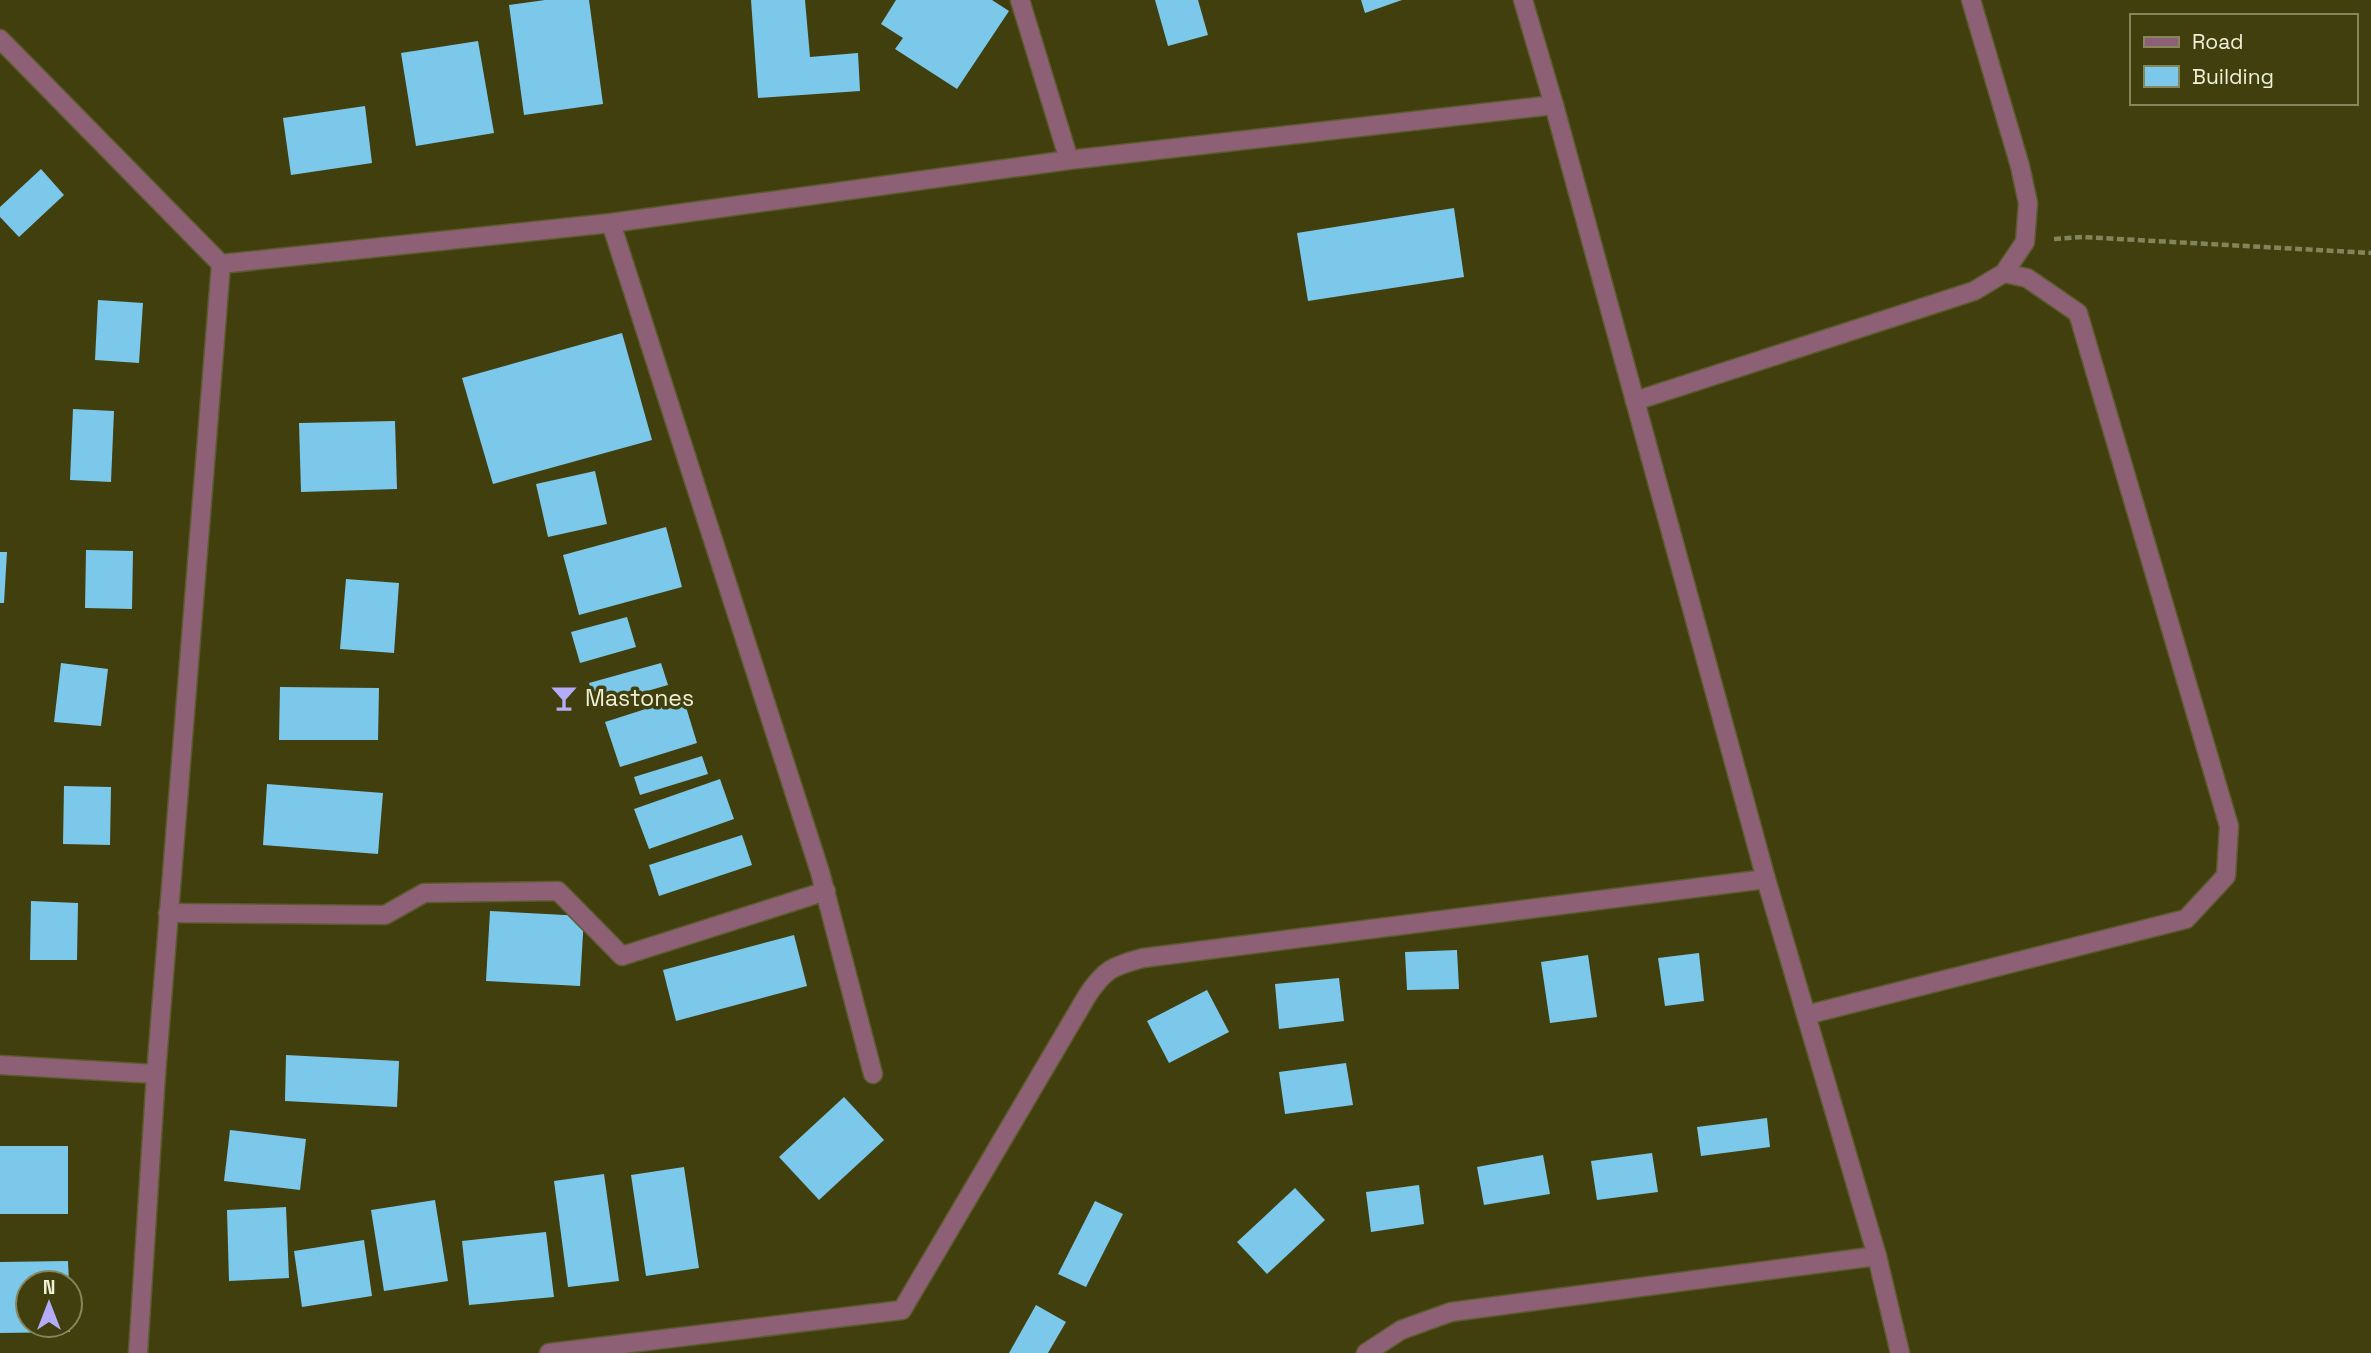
<svg xmlns="http://www.w3.org/2000/svg" width="2371" height="1353" viewBox="0 0 2371 1353" font-family="'Space Grotesk',sans-serif">
<style>
.building{fill:#7cc8ea}
.lines{fill:none;stroke-linecap:round;stroke-linejoin:round}
.minor-casing{stroke:#5c5b2d;stroke-width:21}
.path{stroke:#84845c;stroke-width:4.5;stroke-dasharray:7 3.5;stroke-linecap:butt}
.minor{stroke:#8e6076;stroke-width:18}
.labels{text-anchor:middle;dominant-baseline:central;stroke-width:7;stroke-linejoin:round;paint-order:stroke}
.poi-label{font-size:23px;fill:#eff0d6;stroke:#403f0d;text-anchor:start}
</style>
<rect width="100%" height="100%" fill="#403f0d"/>
<g class="building">
<polygon points="545,0 589,0 603,104 524,115 509,5"/>
<polygon points="751,0 805,0 810,57 858,53 860,91 758,98"/>
<polygon points="896,0 992,0 1009,11 957,89 895,49 903,38 881,24"/>
<polygon points="1155,0 1198,0 1208,35 1168,46"/>
<polygon points="1361,0 1402,0 1365,13"/>
<polygon points="478,41 494,133 416,146 401,53"/>
<polygon points="365,106 372,163 291,175 283,118"/>
<polygon points="41,169 64,195 19,237 0,217 0,207"/>
<polygon points="1454,208 1464,277 1308,301 1297,233"/>
<polygon points="98,300 143,303 139,363 95,360"/>
<polygon points="622,333 652,440 493,484 462,378"/>
<polygon points="73,409 114,411 111,482 70,480"/>
<polygon points="395,421 397,489 301,492 299,423"/>
<polygon points="595,471 607,524 548,537 536,484"/>
<polygon points="666,527 682,587 579,615 563,555"/>
<polygon points="86,550 133,551 132,609 85,608"/>
<polygon points="0,552 7,552 4,603 0,603"/>
<polygon points="346,579 399,583 394,653 340,649"/>
<polygon points="627,617 636,647 580,663 571,632"/>
<polygon points="61,663 108,669 101,726 54,722"/>
<polygon points="661,663 668,685 595,706 589,683"/>
<polygon points="280,687 379,688 378,740 279,740"/>
<polygon points="683,697 697,743 620,767 605,722"/>
<polygon points="702,756 708,774 640,795 634,777"/>
<polygon points="720,779 734,819 649,849 634,809"/>
<polygon points="267,784 383,793 378,854 263,845"/>
<polygon points="64,786 111,787 110,845 63,844"/>
<polygon points="742,835 752,865 659,896 649,865"/>
<polygon points="31,901 78,903 77,960 30,960"/>
<polygon points="490,911 584,916 580,986 486,981"/>
<polygon points="794,935 807,986 676,1021 663,970"/>
<polygon points="1457,950 1459,989 1407,990 1405,952"/>
<polygon points="1699,953 1704,1001 1665,1006 1658,958"/>
<polygon points="1588,955 1597,1017 1550,1023 1541,962"/>
<polygon points="1339,978 1344,1021 1279,1029 1275,984"/>
<polygon points="1207,990 1229,1032 1169,1063 1147,1021"/>
<polygon points="286,1055 399,1061 397,1107 285,1101"/>
<polygon points="1346,1063 1353,1105 1285,1114 1279,1072"/>
<polygon points="844,1097 884,1140 819,1200 779,1157"/>
<polygon points="1767,1118 1770,1147 1701,1156 1697,1127"/>
<polygon points="230,1130 306,1139 300,1190 224,1181"/>
<rect x="0" y="1146" width="68" height="68"/>
<polygon points="1652,1153 1658,1192 1597,1200 1591,1161"/>
<polygon points="1543,1155 1550,1194 1484,1205 1477,1167"/>
<polygon points="684,1167 699,1268 646,1276 631,1175"/>
<polygon points="604,1174 619,1281 568,1287 554,1181"/>
<polygon points="1419,1185 1424,1224 1371,1232 1366,1192"/>
<polygon points="1295,1188 1325,1220 1267,1274 1237,1242"/>
<polygon points="435,1200 448,1281 384,1291 371,1210"/>
<polygon points="1095,1201 1123,1214 1086,1287 1058,1274"/>
<polygon points="286,1207 289,1278 229,1281 227,1210"/>
<polygon points="546,1232 554,1297 469,1305 462,1241"/>
<polygon points="364,1240 372,1296 302,1307 294,1251"/>
<polygon points="68,1261 69,1283 28,1283 28,1325 69,1325 70,1332 0,1333 0,1262"/>
<polygon points="1036,1305 1066,1322 1048,1353 1009,1353"/>
</g>
<g class="lines">
<defs>
<g id="minor">
<polyline points="1020,0 1069,160"/>
<polyline points="1523,0 1554,105 1766,879 1877,1256 1900,1353"/>
<polyline points="0,39 221,264 611,223 1069,160 1554,105"/>
<polyline points="611,223 820,872 873,1074"/>
<polyline points="1635,401 1974,291 2004,273 2025,242 2028,203 2020,166 1971,0"/>
<polyline points="168,913 385,915 424,893 558,891 622,956 826,891"/>
<polyline points="1806,1015 2186,919 2226,876 2229,826 2078,313 2027,278 2004,273"/>
<polyline points="0,1065 156,1074"/>
<polyline points="138,1353 156,1074 221,264"/>
<path d="M549,1353l353,-43 185,-314c17,-26 25,-30 56,-38l623,-79"/>
<polyline points="1366,1353 1401,1330 1451,1312 1877,1256"/>
</g>
</defs>
<use href="#minor" class="minor-casing"/>
<polyline class="path" points="2054,239 2083,237 2371,253"/>
<use href="#minor" class="minor"/>
</g>
<defs>
<symbol id="bar-bare" viewBox="-9 -9 18 18"><path d="M-6-5H6L.8 .8V4.5H3.5V6h-7V4.5H-.8V.8Z" fill="#b4acf9" stroke="#403f0d" stroke-width="2.5" paint-order="stroke"/></symbol>
</defs>
<g fill-rule="evenodd">
<use href="#bar-bare" x="545" y="679" width="38" height="38"/>
</g>
<g class="labels">
<g class="poi-label">
<text x="585" y="698">Mastones</text>
</g>
</g>
<rect x="2130" y="14" width="228" height="91" fill="#403f0d" stroke="#86865d" stroke-width="2"/>
<rect x="2144" y="37" width="35" height="10" fill="#8e6076" stroke="#86865d" stroke-width="2"/>
<text x="2192" y="49" font-size="21" fill="#eff0d6">Road</text>
<rect x="2144" y="66" width="35" height="21" fill="#7cc8ea" stroke="#86865d" stroke-width="2"/>
<text x="2192" y="84" font-size="21" fill="#eff0d6">Building</text>
<g transform="translate(49 1304)"><circle r="33" fill="#403f0d" stroke="#86865d" stroke-width="2"/>
<path d="M0-5L12 26L0 18L-12 26Z" fill="#b4acf9"/>
<text y="-10" font-size="19" font-weight="bold" text-anchor="middle" fill="#eff0d6">N</text>
</g>
</svg>
